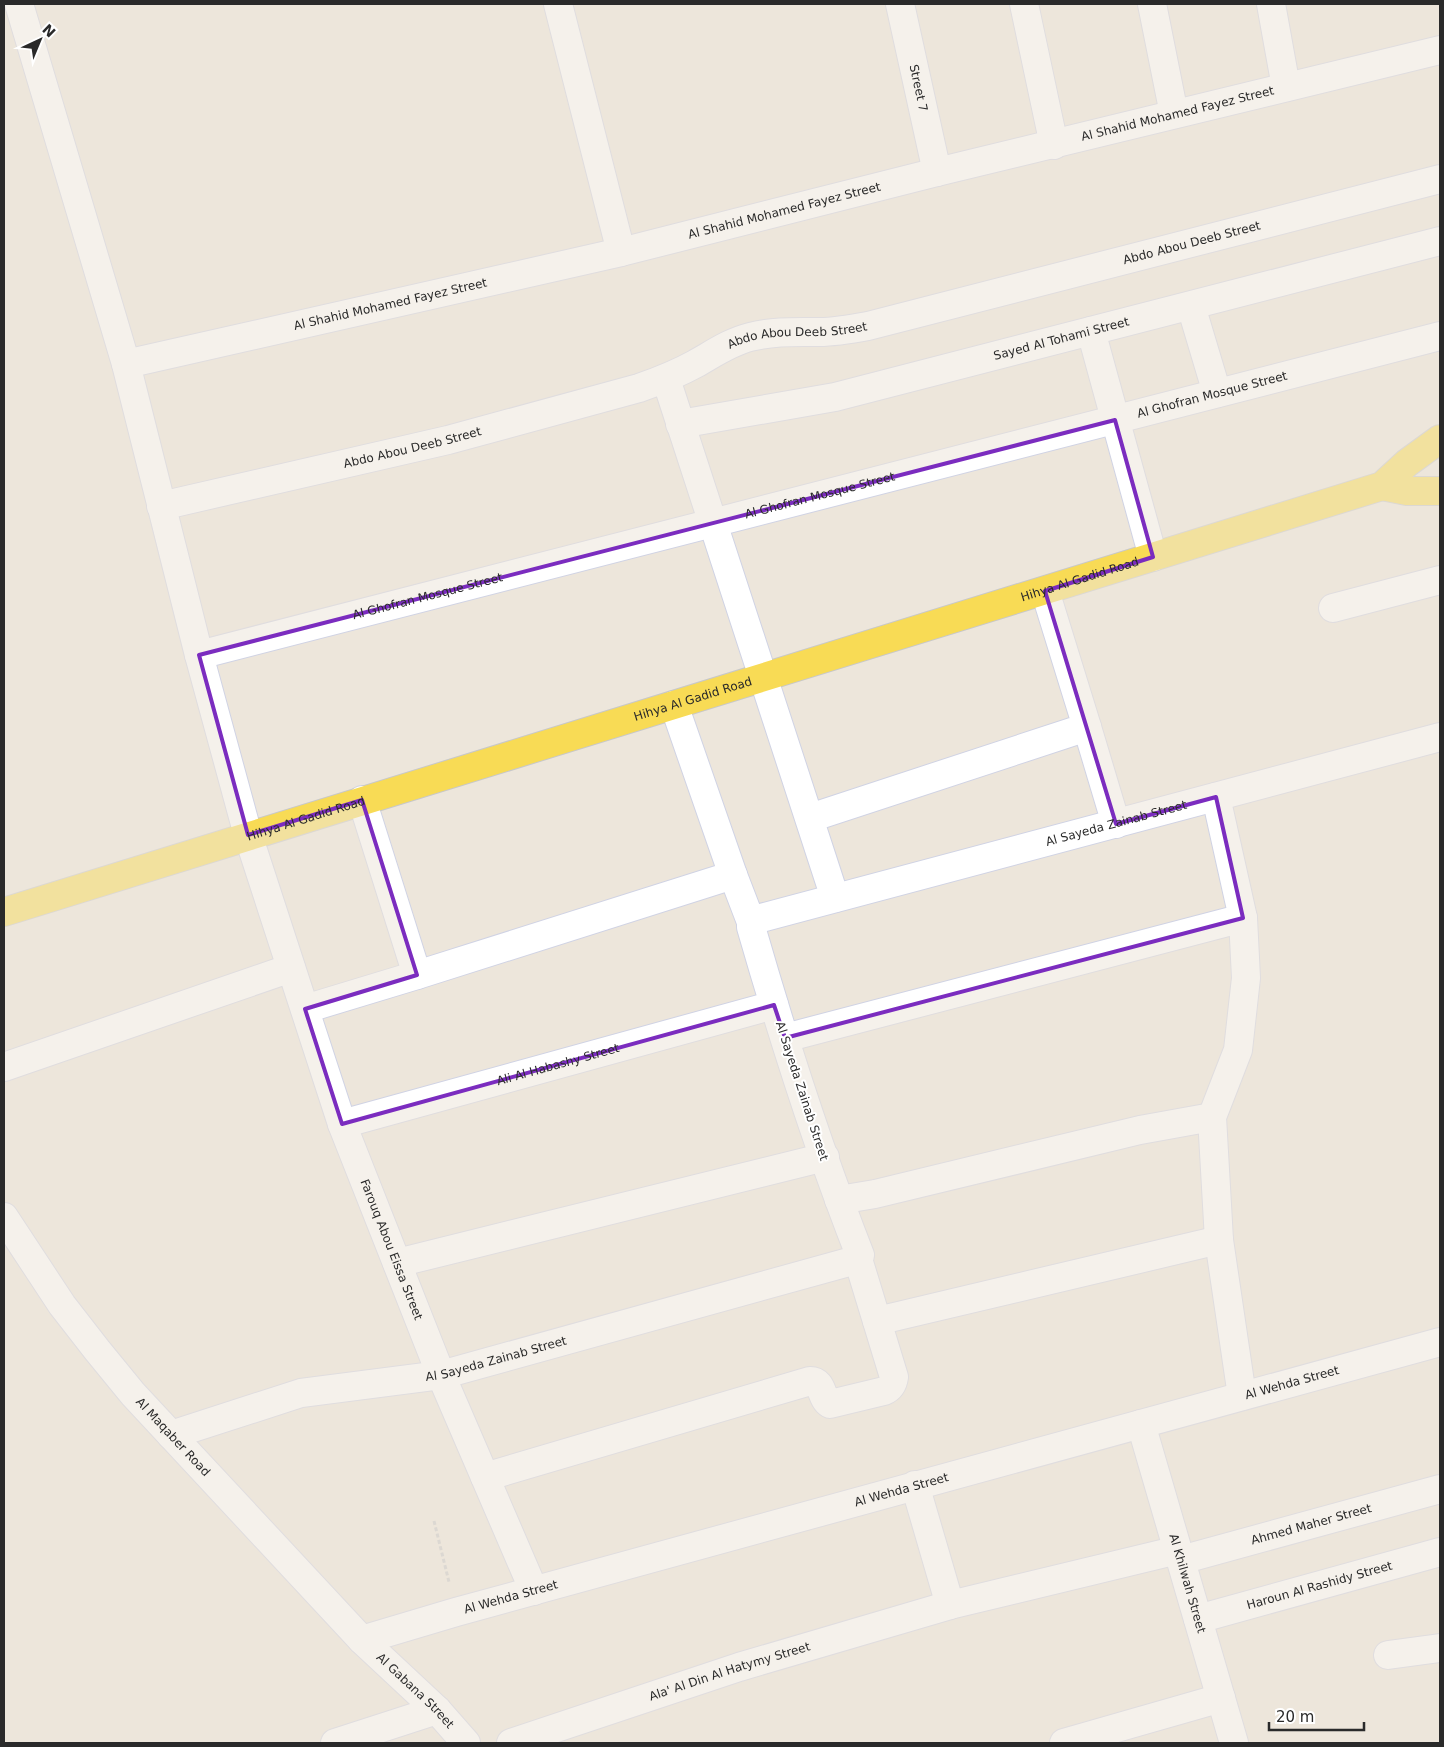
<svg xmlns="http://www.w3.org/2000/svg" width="1444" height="1747" viewBox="0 0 1444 1747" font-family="'DejaVu Sans',sans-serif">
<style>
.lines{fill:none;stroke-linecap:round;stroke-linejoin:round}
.minor-casing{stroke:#d0d3e4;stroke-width:30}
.major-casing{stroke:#c8c8c8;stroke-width:30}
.path{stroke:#c8c8c8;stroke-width:3;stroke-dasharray:4 2.5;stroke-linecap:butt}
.minor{stroke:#fff;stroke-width:28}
.major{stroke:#f8db55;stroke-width:28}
.marked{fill:none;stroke:#7b2cbf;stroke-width:4;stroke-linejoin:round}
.labels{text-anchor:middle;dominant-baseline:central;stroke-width:4;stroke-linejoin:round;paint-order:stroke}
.street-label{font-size:12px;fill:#2a2a2a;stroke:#fff}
</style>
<rect width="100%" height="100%" fill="#ede6db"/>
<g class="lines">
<defs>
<g id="minor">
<path id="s1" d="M19,4l107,360 73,291 49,180 94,289 99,251 93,216"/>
<polyline points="558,4 621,252"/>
<path id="s2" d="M900,4l37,168"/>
<polyline points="1024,4 1054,145"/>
<polyline points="1152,4 1174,114"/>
<polyline points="1271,4 1286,87"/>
<polyline points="1191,306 1217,393"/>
<polyline points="1091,331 1153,557"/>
<path id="s3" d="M126,364l495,-112 316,-80 503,-122"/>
<polyline points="666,379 835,898"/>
<path id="s4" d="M680,424l155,-27 605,-156"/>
<path id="s5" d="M161,506l287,-66 191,-52c20,-7 38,-14 56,-24 18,-10 35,-22 55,-27 24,-6 45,-5 69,-5 16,0 33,-3 49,-6l572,-147"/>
<polyline points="1333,608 1440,580"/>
<path id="s6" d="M199,655l1241,-319"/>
<polyline points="674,705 733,875 751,922"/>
<polyline points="1087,727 1116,824"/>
<polyline points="1216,797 1243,918 1246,978 1238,1050 1212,1117 1219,1240 1242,1396"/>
<polyline points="362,800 417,975"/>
<polyline points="810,818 1087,727 1045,591"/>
<polyline points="305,1009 417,975 733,875"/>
<polyline points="785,1038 1243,918"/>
<polyline points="4,1067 291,968"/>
<path id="s7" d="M342,1124l432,-119"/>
<polyline points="839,1200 875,1194 1140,1130 1212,1117"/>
<path id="s8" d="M4,1217l58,88 35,45 36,44 229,246 75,70 29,33"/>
<polyline points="397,1263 825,1157"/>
<polyline points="877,1321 1219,1240"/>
<path id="s9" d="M1141,1424l93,319"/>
<path id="s10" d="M171,1435l130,-42 140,-18 415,-115 4,-5c-42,-107 -77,-217 -109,-328v-5l6,-3 683,-182"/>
<path d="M485,1477l325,-96c14,0 10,17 20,23l54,-13c7,-3 9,-7 10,-14l-36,-118"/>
<polyline points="915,1485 950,1605"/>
<path id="s11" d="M1181,1560l259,-71"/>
<path id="s12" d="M1198,1619l242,-67"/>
<path id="s13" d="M362,1640l94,-28 984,-270"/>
<polyline points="1388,1655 1440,1648"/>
<polyline points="335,1743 437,1710"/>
<path id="s14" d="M511,1743l228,-76 211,-62 228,-55"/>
<polyline points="1064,1743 1221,1698"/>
</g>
<g id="major">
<polyline points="1382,486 1407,491 1440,491"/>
<path id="s15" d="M4,912l1378,-426 25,-23 33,-24"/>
</g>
</defs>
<use href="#minor" class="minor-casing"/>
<use href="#major" class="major-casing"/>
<polyline class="path" points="434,1521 449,1582"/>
<use href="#minor" class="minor"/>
<use href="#major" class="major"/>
</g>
<path d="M0 0H1444V1747H0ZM1115,420l38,137 -108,34 71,233 100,-27 27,121 -458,120 -11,-33 -432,119 -37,-115 112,-34 -55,-175 -114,35 -49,-180z" fill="#ede6db" fill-opacity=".55" fill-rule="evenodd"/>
<path class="marked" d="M1115,420l38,137 -108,34 71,233 100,-27 27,121 -458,120 -11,-33 -432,119 -37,-115 112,-34 -55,-175 -114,35 -49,-180z"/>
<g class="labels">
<g class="street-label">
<text stroke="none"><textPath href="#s2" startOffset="86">Street 7</textPath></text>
<text stroke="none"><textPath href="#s3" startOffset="1081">Al Shahid Mohamed Fayez Street</textPath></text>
<text stroke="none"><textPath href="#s3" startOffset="676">Al Shahid Mohamed Fayez Street</textPath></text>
<text stroke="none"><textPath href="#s5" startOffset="1068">Abdo Abou Deeb Street</textPath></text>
<text stroke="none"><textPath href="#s3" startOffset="271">Al Shahid Mohamed Fayez Street</textPath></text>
<text stroke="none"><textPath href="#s5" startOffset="662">Abdo Abou Deeb Street</textPath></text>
<text stroke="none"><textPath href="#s4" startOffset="391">Sayed Al Tohami Street</textPath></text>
<text stroke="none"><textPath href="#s6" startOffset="1046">Al Ghofran Mosque Street</textPath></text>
<text stroke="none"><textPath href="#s5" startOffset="258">Abdo Abou Deeb Street</textPath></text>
<text stroke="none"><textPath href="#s6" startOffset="641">Al Ghofran Mosque Street</textPath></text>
<text stroke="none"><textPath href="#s15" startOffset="1126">Hihya Al Gadid Road</textPath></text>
<text stroke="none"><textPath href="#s6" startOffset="236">Al Ghofran Mosque Street</textPath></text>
<text stroke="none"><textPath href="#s15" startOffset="721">Hihya Al Gadid Road</textPath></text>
<text stroke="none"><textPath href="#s15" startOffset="316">Hihya Al Gadid Road</textPath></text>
<text stroke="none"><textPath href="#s10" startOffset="1444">Al Sayeda Zainab Street</textPath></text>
<text stroke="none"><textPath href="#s7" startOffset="224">Ali Al Habashy Street</textPath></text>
<text transform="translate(802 1091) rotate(72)">Al Sayeda Zainab Street</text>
<text stroke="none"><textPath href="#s1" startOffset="1301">Farouq Abou Eissa Street</textPath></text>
<text stroke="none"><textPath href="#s10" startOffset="335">Al Sayeda Zainab Street</textPath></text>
<text stroke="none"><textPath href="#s13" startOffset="965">Al Wehda Street</textPath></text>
<text stroke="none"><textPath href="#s8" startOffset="278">Al Maqaber Road</textPath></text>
<text stroke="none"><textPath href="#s13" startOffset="560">Al Wehda Street</textPath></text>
<text stroke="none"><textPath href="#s11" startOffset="135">Ahmed Maher Street</textPath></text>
<text stroke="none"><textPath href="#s9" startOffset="166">Al Khilwah Street</textPath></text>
<text stroke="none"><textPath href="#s12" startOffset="126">Haroun Al Rashidy Street</textPath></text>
<text stroke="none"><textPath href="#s13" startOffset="155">Al Wehda Street</textPath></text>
<text stroke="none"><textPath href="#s14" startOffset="230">Ala' Al Din Al Hatymy Street</textPath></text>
<text stroke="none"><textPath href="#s8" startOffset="629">Al Gabana Street</textPath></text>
</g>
</g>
<rect width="1444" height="1747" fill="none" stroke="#2a2a2a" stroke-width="10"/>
<g transform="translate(40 40) rotate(44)" stroke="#ffffff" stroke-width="4" paint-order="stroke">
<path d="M0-4L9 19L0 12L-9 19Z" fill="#2a2a2a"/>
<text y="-8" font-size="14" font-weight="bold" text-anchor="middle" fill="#2a2a2a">N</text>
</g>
<path d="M1269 1722v8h95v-8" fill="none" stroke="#2a2a2a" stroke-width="2.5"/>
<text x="1276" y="1722" font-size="15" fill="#2a2a2a" stroke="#ffffff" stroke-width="4" paint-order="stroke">20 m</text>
</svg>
